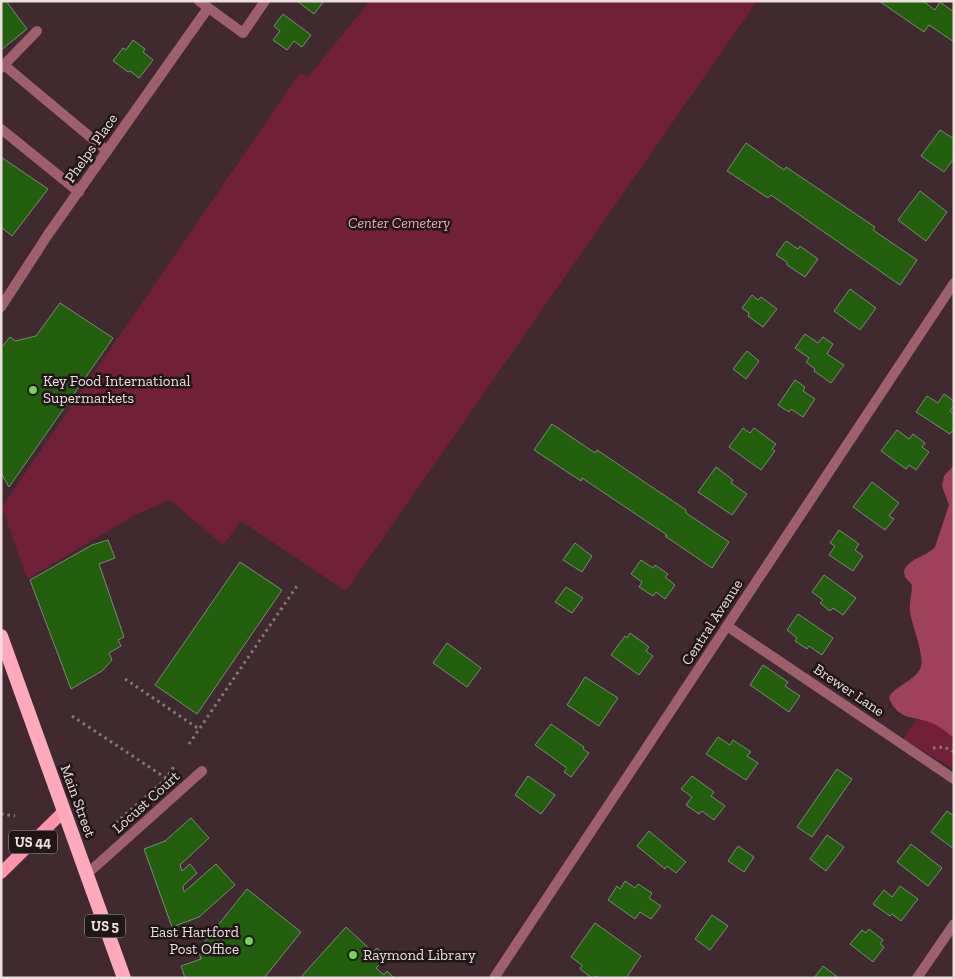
<svg xmlns="http://www.w3.org/2000/svg" width="955" height="979" viewBox="0 0 955 979" font-family="'Zilla Slab',serif">
<style>
.green{fill:#722039}
.forest{fill:#a0415b}
.building{fill:#225f0c;stroke:#7b8a77}
.lines{fill:none;stroke-linecap:round;stroke-linejoin:round}
.path{stroke:#8a777a;stroke-width:3;stroke-dasharray:2.5 4;stroke-linecap:butt}
.service{stroke:#9f606e;stroke-width:10}
.minor{stroke:#9f606e;stroke-width:10}
.tertiary{stroke:#9f606e;stroke-width:10}
.primary{stroke:#fd94ac;stroke-width:12}
.trunk{stroke:#feaabc;stroke-width:14}
.poi-dot{fill:#75d25b;stroke:#201618;stroke-width:2}
.labels{text-anchor:middle;dominant-baseline:central;stroke-width:5;stroke-linejoin:round;paint-order:stroke}
.shield{fill:#201618;stroke:#b0a2a4;stroke-width:1}
.shield-label{font-size:14px;font-weight:bold;fill:#eddee0}
.street-label{font-size:15px;fill:#eddee0;stroke:#201618}
.park-label{font-size:15px;font-style:italic;fill:#f7a9b9;stroke:#201618}
.poi-label{font-size:15px;fill:#eddee0;stroke:#201618;text-anchor:start}
</style>
<rect width="100%" height="100%" fill="#412a2f"/>
<g class="green">
<polygon points="370,1 757,1 346,591 241,521 223,545 170,500 137,514 27,579 2,507 300,73 308,77"/>
<polygon points="954,664 954,769 903,739"/>
</g>
<path class="forest" d="M954,465v272c-7,-3 -12,-10 -20,-13 -19,-9 -35,-2 -45,-26 5,-12 24,-16 31,-29 6,-11 -8,-43 -10,-57 -1,-9 2,-18 2,-27l-7,-8 -1,-6c5,-13 22,-14 31,-24l14,-42 -7,-19 2,-10z"/>
<g class="building">
<polygon points="1,1 6,1 27,29 1,50"/>
<polygon points="297,1 324,1 314,14"/>
<polygon points="879,1 923,1 935,10 940,2 954,12 954,42 929,25 924,32"/>
<polygon points="283,14 311,35 302,47 294,41 287,50 273,40 280,31 274,26"/>
<polygon points="133,40 145,49 143,52 153,60 139,78 130,71 128,72 113,61 123,48 126,50"/>
<polygon points="940,130 954,139 954,158 944,172 921,156"/>
<polygon points="746,143 784,170 786,167 875,227 873,230 917,260 900,285 771,195 768,198 727,171"/>
<polygon points="1,157 48,189 12,236 1,227"/>
<polygon points="920,191 947,212 926,241 898,220"/>
<polygon points="786,241 798,249 800,246 818,259 805,277 787,265 787,262 776,255"/>
<polygon points="850,289 876,308 860,330 834,311"/>
<polygon points="752,295 758,300 761,297 777,309 763,327 748,316 749,313 742,308"/>
<polygon points="60,303 113,338 9,487 1,473 1,348 10,337 15,341 36,336"/>
<polygon points="805,334 818,343 823,337 833,344 827,354 844,365 831,383 814,371 815,369 806,362 809,358 795,348"/>
<polygon points="747,351 759,361 746,379 733,369"/>
<polygon points="795,380 805,387 803,391 815,399 803,417 791,409 789,412 778,405"/>
<polygon points="944,394 954,401 954,405 950,411 954,414 954,429 950,434 916,412 927,396 938,403"/>
<polygon points="552,424 595,453 597,450 686,510 686,513 729,542 712,568 665,536 667,535 582,478 581,481 534,450"/>
<polygon points="743,428 750,433 754,428 776,444 772,449 775,451 761,470 729,447"/>
<polygon points="897,430 909,439 913,434 925,443 922,447 929,452 916,470 909,465 906,469 881,451"/>
<polygon points="716,467 733,480 731,483 747,494 732,515 698,492"/>
<polygon points="872,482 899,503 889,516 894,519 885,530 853,507"/>
<polygon points="839,530 859,544 855,550 863,556 853,571 829,555 835,546 830,543"/>
<polygon points="108,540 115,558 99,564 124,637 118,640 121,646 109,653 112,660 102,671 71,689 30,580 92,545"/>
<polygon points="575,543 592,556 582,572 563,560"/>
<polygon points="641,560 653,568 655,565 668,574 665,577 675,585 665,599 656,592 653,596 639,587 642,582 631,574"/>
<polygon points="240,562 282,590 197,714 155,685"/>
<polygon points="824,575 856,598 843,615 833,608 830,611 820,603 823,600 812,592"/>
<polygon points="566,587 583,598 572,613 555,602"/>
<polygon points="798,614 833,638 822,655 809,646 807,649 795,641 797,638 787,630"/>
<polygon points="630,633 649,647 646,651 653,656 639,675 611,655 625,636 627,638"/>
<polygon points="447,643 481,668 467,687 433,663"/>
<polygon points="763,665 788,682 785,686 800,696 789,712 750,685"/>
<polygon points="585,677 618,698 599,726 567,705"/>
<polygon points="551,724 584,747 583,749 589,753 571,777 564,772 567,768 535,745"/>
<polygon points="718,737 730,745 733,740 751,752 747,756 758,763 746,780 706,754"/>
<polygon points="837,769 852,779 812,837 797,827"/>
<polygon points="528,776 555,795 541,814 515,795"/>
<polygon points="692,776 714,792 711,796 725,806 714,820 702,811 699,814 686,805 692,797 681,789"/>
<polygon points="947,811 954,816 954,849 931,832"/>
<polygon points="191,818 209,838 180,865 182,871 190,864 197,873 183,886 184,892 216,864 235,885 199,917 172,927 144,849 165,841"/>
<polygon points="649,831 686,862 676,873 667,866 665,869 637,846"/>
<polygon points="827,835 844,847 826,871 810,859"/>
<polygon points="911,844 942,868 928,886 897,862"/>
<polygon points="738,846 754,857 744,872 728,861"/>
<polygon points="625,881 635,888 638,884 652,893 649,898 661,906 651,919 640,912 635,919 608,900 617,886 620,889"/>
<polygon points="900,886 918,899 901,921 892,914 890,916 873,904 884,890 892,897"/>
<polygon points="247,889 301,932 264,978 185,978 181,966 201,959 198,950"/>
<polygon points="712,915 728,926 710,950 695,939"/>
<polygon points="595,923 641,956 626,978 599,978 596,976 592,978 580,969 582,965 571,957"/>
<polygon points="346,927 373,952 377,948 387,957 376,968 384,975 387,971 394,978 300,978"/>
<polygon points="869,929 883,940 880,944 884,947 873,962 850,944 862,930 866,933"/>
<polygon points="823,966 839,978 814,978"/>
</g>
<g class="lines">
<g class="path">
<polyline points="125,679 199,729"/>
<polyline points="72,716 166,778"/>
<polyline points="189,744 299,583"/>
<polyline points="933,748 944,747 954,752"/>
<polyline points="1,814 15,816"/>
<polyline points="111,827 165,780 175,765"/>
</g>
<g class="service">
<polyline points="4,65 107,151"/>
<polyline points="1,68 37,31"/>
<polyline points="1,129 79,192"/>
</g>
<g class="minor">
<polyline points="199,1 243,33 265,1"/>
<polyline points="1,307 49,233 208,8"/>
<polyline points="727,626 954,779"/>
<polyline points="87,874 202,771"/>
<polyline points="917,978 954,924"/>
</g>
<polyline class="tertiary" points="494,978 954,283"/>
<polyline class="primary" points="1,873 64,811"/>
<polyline class="trunk" points="1,636 124,978"/>
</g>
<g class="poi-dot">
<circle cx="33" cy="390" r="5"/>
<circle cx="249" cy="941" r="5"/>
<circle cx="353" cy="955" r="5"/>
</g>
<g class="labels">
<g class="shield">
<rect x="9" y="830.5" width="48" height="23" rx="4"/>
<rect x="85" y="914.5" width="40" height="23" rx="4"/>
</g>
<g class="shield-label">
<text x="33" y="842">US 44</text>
<text x="105" y="926">US 5</text>
</g>
<g class="street-label">
<text transform="translate(91 148) rotate(-55)">Phelps Place</text>
<text transform="translate(712 622) rotate(-57)">Central Avenue</text>
<text transform="translate(849 690) rotate(34)">Brewer Lane</text>
<text transform="translate(78 801) rotate(70)">Main Street</text>
<text transform="translate(146 802) rotate(-42)">Locust Court</text>
</g>
<g class="park-label">
<text x="399" y="223">Center Cemetery</text>
</g>
<g class="poi-label">
<text x="43" y="381">Key Food International<tspan x="43" dy="17">Supermarkets</tspan></text>
<text x="239" y="932" text-anchor="end">East Hartford<tspan x="239" dy="17">Post Office</tspan></text>
<text x="363" y="955">Raymond Library</text>
</g>
</g>
<rect width="955" height="979" fill="none" stroke="#eddee0" stroke-width="5"/>
</svg>
